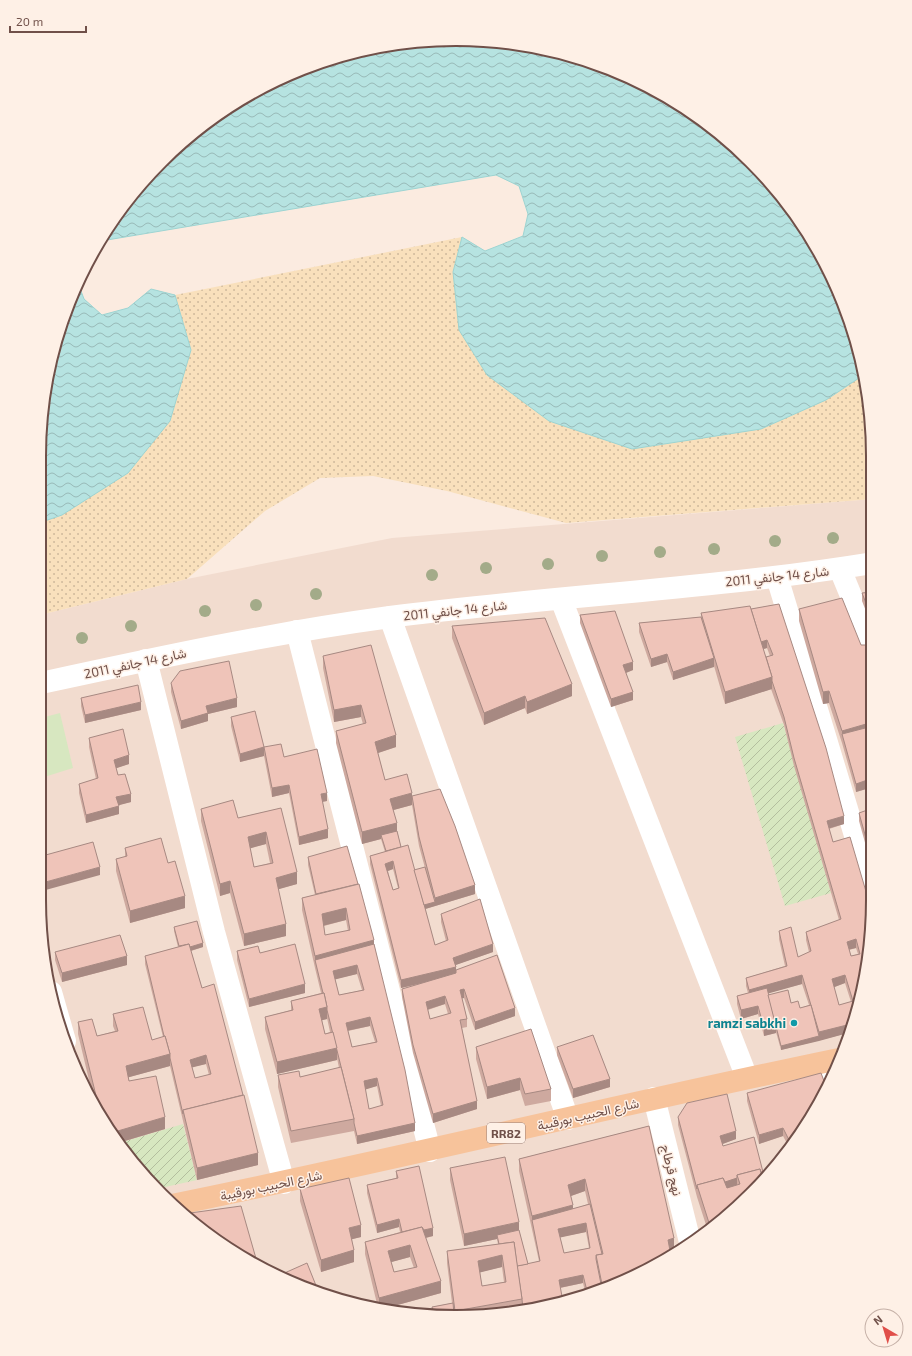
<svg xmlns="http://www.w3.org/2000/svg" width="912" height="1356" viewBox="0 0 912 1356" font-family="'Exo 2',Vazirmatn,sans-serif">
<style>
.residential{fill:#f2dccf}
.grass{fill:#d7e7c0}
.sand{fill:url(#sand-dots)}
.garden{fill:url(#garden-furrows)}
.water{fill:url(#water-waves);stroke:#9dd4d2}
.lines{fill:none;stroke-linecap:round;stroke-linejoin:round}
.minor{stroke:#fff;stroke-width:22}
.major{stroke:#f7c39b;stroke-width:22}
.tree{fill:#a3ab89}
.wall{fill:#cea99f;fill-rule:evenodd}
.shaded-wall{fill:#a78982}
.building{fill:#efc4b9;stroke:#a78982;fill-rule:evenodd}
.culture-dot{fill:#0f9aa8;stroke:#fef0e6;stroke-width:1.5}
.labels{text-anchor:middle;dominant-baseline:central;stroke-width:3;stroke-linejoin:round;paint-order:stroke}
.shield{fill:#fef0e6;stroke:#9b8078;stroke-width:1}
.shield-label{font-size:12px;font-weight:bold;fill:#705049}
.street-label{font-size:13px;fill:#705049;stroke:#fef0e6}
.culture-label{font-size:13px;font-weight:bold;fill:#0d838f;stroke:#fef0e6;text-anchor:end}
.rim{fill:none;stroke:#705049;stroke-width:2}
</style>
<defs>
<pattern id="sand-dots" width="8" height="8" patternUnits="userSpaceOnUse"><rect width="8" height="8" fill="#f9e0bc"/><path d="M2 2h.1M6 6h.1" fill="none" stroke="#ceb89b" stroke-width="1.8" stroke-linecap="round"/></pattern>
<pattern id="garden-furrows" width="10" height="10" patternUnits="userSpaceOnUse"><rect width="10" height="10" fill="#d7e7c0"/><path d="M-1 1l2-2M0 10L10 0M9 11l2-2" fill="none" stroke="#b3be9e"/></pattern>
<pattern id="water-waves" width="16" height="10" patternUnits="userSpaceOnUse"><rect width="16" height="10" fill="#b6e3e1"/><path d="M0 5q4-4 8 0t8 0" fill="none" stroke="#98bab8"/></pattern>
</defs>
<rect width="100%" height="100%" fill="#fbebe0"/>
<polygon class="residential" points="873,499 873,900 865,981 830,1085 787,1154 751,1195 664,1261 590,1295 538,1309 428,1316 348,1303 297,1285 202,1231 161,1195 109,1132 61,1034 43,955 40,615 187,579 392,538"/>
<polygon class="grass" points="60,713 73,768 41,778 41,718"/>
<polygon class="sand" points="462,237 453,272 826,400 865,374 873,456 873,499 566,523 447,491 373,476 320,478 265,511 187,579 40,615 39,523 62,515 191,350 175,295"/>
<g class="garden">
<polygon points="783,723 831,893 785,906 735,737"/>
<polygon points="183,1124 197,1180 156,1189 119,1143"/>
</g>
<g class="water">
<polygon points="456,39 537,47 615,71 687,109 751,161 803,224 841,296 865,374 826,400 761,429 632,449 549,421 487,375 459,330 453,272 462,237 485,251 523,236 528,214 519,186 496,175 101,241 125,202 161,161 224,109 296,71 374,47"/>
<polygon points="78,283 84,299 102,315 128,308 151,289 175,295 191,350 170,421 128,473 62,515 39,523 39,456 47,375"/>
</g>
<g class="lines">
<g class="minor">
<polyline points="840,569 873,649"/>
<polyline points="777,577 873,895"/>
<polyline points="561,599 747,1078"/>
<polyline points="390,617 568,1119"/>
<polyline points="297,631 430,1151"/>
<polyline points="146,660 214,932 284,1183"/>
<path d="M41,683c115,-25 231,-50 349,-66 160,-21 323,-28 483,-54"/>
<polyline points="51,992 65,1041"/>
<polyline points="822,1063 830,1083"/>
<polyline points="654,1098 690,1242"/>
</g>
<path class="major" d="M172,1205c223,-45 444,-100 667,-146"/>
</g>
<g class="tree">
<circle cx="833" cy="538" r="6"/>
<circle cx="775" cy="541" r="6"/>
<circle cx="714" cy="549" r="6"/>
<circle cx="660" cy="552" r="6"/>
<circle cx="602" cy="556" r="6"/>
<circle cx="548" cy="564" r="6"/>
<circle cx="486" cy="568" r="6"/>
<circle cx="432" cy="575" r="6"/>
<circle cx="316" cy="594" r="6"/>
<circle cx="256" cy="605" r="6"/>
<circle cx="205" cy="611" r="6"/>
<circle cx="131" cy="626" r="6"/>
<circle cx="82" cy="638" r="6"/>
</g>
<g class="wall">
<polygon points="873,592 873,629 862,601 862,593"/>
<path d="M779,604l65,220 -15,5 4,13 17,-5 15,144 -17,52 -67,17 -5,-18v1l-12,3 -6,-22 -17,5 -4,-15v-8l11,-3 -2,-7v-8l39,-12 -6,-27v-8l19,26 11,-5 -3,-12v-8l33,-12 -45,-154 -10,-41 -13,-36 -46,15 -11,-38 -41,14 -6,-18 -16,5 -12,-35v-9l62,-6v-4l50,-4zM767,648l3,8 -4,1 -3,-8zM856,948l2,6 -7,2 -2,-6zM845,983l6,19 -12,3 -5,-18zM802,984l7,21 -9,3 -32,-13v-2z"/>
<polygon points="799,609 861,645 873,659 873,787 856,792 842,743 829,703 823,704 799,621"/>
<polygon points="580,615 633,670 626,673 633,700 611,707 580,623"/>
<polygon points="452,626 572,696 527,714 525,708 484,725 452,638"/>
<path d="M323,656l73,91 -18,6 7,27 27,16 63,98 -50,15 10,36 11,-4 -5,-19v-8l52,38 -38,13 1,5 59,46 -40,14 -11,-32h-2l5,21v8l-5,1 15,81 -44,14 -20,-70 -11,-56v-8l17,-5 -18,4 -31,-124v-8l15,-4 -4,-13 -19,5 -26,-101v-12l27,-7 -2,-7 -27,5 -11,-54zM412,805l7,41 6,22 -11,2 -13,-23 -4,-16 -4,-21zM393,869l5,19 -5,2 -5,-19zM445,1004l3,10 -18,5 -2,-9z"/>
<polygon points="171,683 237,707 208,714 208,721 181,729 171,692"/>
<polygon points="81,698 141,710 85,723 81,706"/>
<polygon points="231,717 264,747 284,757 327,801 322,802 328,838 299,845 289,793 272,797 264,756 240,762 231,726"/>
<polygon points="89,738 129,764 116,768 118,775 131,802 118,805 119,814 86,823 79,793 79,784 96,779 89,747"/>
<path d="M281,808l16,76 -19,5 8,47 -42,10 -14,-53 -10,3 -19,-75v-12l37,9zM266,844l4,19 -16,4 -4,-19z"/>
<polygon points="873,808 873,856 869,857 859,821 859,813"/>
<polygon points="125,848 168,863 185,908 130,923 116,871 116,859 125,857"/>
<path d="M308,857l66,87 41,187 -58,13 -3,-13 -63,12 -13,-56v-12l22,2 39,-9 -2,-10v2l-60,14 -12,-45v-12l26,-7v-9l30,-8 -6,-25 -13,-58v-12l13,-3 -7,-30zM346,920l2,11 -23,4 -1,-9zM357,974l5,16 -23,5 -4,-16zM327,1018l3,14 -5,2 -3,-14 5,-1zM370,1026l5,16 -23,5 -4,-16zM377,1086l4,20 -12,3 -4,-20z"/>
<path d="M174,927l29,20 -12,4 11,37 56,177 -61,15 -27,-114 -41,11v4l36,48 -47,14 -9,-11 -15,-31 -16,-67v-12l19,14 18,-5 -2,-5v-12l39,26 11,-3 -18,-73v-8l33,-9 -4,-16zM206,1064l3,11 -14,3 -3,-11z"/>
<polygon points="237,951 260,953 305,993 249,1007 237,960"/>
<polygon points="55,952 127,965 62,982 55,960"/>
<polygon points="476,1047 551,1089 551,1101 525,1106 520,1090 487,1099 476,1059"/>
<polygon points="557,1047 610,1087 573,1098 557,1055"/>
<polygon points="827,1089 790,1149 783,1136 759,1144 747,1101 747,1093"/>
<polygon points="678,1117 736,1139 722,1144 723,1146 763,1180 751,1195 707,1228 697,1197 678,1125"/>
<path d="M649,1126l25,124 -4,1 -6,10 -74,34 -4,1 -3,-13 -23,5 -22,21 -105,7 -1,-9 20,-4 -5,-40v-12l51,-7 -1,-5 -33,7 -14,-66v-12l69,62 9,34 11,-3 -20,-90v-12zM585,1191l3,13 -15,5 -2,-13zM586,1232l3,16 -25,5 -4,-16zM502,1267l2,15 -22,4 -2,-14z"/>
<path d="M396,1171l37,65 -7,2 15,55 -58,16 -5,-1 -13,-54v-12l35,-10 -1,-5 -22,6 -10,-40v-8l29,-7zM410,1257l4,11 -20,4 -3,-10z"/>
<polygon points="300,1189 361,1237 352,1239 354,1262 321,1272 300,1201"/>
</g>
<g class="shaded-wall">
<polygon points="767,640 767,648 760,650 760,642"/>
<polygon points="667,654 667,662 651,667 651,659"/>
<polygon points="714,658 714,667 673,680 673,672"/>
<polygon points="633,662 633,670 623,674 623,665"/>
<polygon points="772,677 772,689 725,704 725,692"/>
<polygon points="572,684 572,696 527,714 527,702"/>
<polygon points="829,691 829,703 823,704 823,692"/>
<polygon points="633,692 633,700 611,707 611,699"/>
<polygon points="525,696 525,708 484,725 484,713"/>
<polygon points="237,698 237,707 208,714 208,721 181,729 181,721 206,706"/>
<polygon points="141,702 141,710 85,723 85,715"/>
<polygon points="361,705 361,717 334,722 334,710"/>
<polygon points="873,722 873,734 842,734 842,731"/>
<polygon points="396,735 396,747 375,754 375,742"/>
<polygon points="264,747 264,756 240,762 240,754"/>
<polygon points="129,755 129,764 114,769 114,760"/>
<polygon points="873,778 873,787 856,792 856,784"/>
<polygon points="289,785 289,793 272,797 272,788"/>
<polygon points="327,793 327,801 321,802 321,794"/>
<polygon points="412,793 412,805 390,811 390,799"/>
<polygon points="131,794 131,802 116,806 116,797"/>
<polygon points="119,806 119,814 86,823 86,815"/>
<polygon points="844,816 844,824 827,829 827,821"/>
<polygon points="397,823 397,835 381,835 381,839 362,844 362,832"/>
<polygon points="328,829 328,838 299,845 299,837"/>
<polygon points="266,832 266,844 248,849 248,837"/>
<polygon points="873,847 873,856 869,857 869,849"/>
<polygon points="393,861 393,869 385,872 385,864"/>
<polygon points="100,867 100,875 42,891 42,883"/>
<polygon points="297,872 297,884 276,890 276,878"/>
<polygon points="230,881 230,893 220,896 220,884"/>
<polygon points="475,885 475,894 422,910 422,905 435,902 435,898"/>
<polygon points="185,896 185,908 130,923 130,911"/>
<polygon points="346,908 346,920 322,926 322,914"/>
<polygon points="286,924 286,936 244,946 244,934"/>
<polygon points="856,939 856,948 847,950 847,942"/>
<polygon points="374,940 374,952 315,960 315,956"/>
<polygon points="203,943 203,947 180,954 180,950"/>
<polygon points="493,944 493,952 453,966 453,958"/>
<polygon points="127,956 127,965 62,982 62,973"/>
<polygon points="357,965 357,974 333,980 333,971"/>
<polygon points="456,967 456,975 401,988 401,980"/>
<polygon points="802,975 802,984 749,999 749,990"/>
<polygon points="845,975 845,983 832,988 832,979"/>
<polygon points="305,984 305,993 249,1007 249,999"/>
<polygon points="464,989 464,998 460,999 460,990"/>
<polygon points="445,996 445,1004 426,1010 426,1002"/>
<polygon points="758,1006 758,1014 741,1019 741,1010"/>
<polygon points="327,1007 327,1019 319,1021 319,1009"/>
<polygon points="515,1008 515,1016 475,1030 475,1022"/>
<polygon points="370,1017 370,1026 346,1031 346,1023"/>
<polygon points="851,1024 848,1033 819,1041 819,1032"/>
<polygon points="776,1025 776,1033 764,1036 764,1028"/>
<polygon points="819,1036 819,1041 781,1050 781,1046"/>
<polygon points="337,1048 337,1060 277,1074 277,1062"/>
<polygon points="170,1054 170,1066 126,1078 126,1066"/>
<polygon points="206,1055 206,1064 190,1068 190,1060"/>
<polygon points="377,1078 377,1086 364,1090 364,1081"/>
<polygon points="520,1078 520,1090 487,1099 487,1087"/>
<polygon points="610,1079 610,1087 573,1098 573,1089"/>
<polygon points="477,1101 477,1109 433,1123 433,1114"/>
<polygon points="165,1117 165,1129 118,1143 111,1133"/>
<polygon points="415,1123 415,1131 357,1144 357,1136"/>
<polygon points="783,1128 783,1136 759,1144 759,1135"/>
<polygon points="736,1131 736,1139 720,1145 720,1136"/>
<polygon points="258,1153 258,1165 197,1180 197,1168"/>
<polygon points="763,1172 763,1180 740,1186 738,1178"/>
<polygon points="737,1178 737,1187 701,1196 698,1189"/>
<polygon points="585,1179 585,1191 568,1197 568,1185"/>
<polygon points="573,1205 573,1217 532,1220 532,1216"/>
<polygon points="399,1219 399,1227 377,1233 377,1225"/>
<polygon points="519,1222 519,1234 497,1235 497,1239 464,1246 464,1234"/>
<polygon points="586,1223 586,1232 558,1238 558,1229"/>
<polygon points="361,1225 361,1237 349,1240 349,1228"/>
<polygon points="433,1228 433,1236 403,1243 403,1235"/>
<polygon points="674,1238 674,1250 668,1252 668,1240"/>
<polygon points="410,1245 410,1257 388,1263 388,1251"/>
<polygon points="354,1250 354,1262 321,1272 321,1260"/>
<polygon points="502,1255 502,1267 478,1273 478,1261"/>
<polygon points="583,1275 583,1283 559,1288 559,1280"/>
<polygon points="441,1281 441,1293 383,1309 379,1308 379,1298"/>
</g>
<g class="building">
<polygon points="873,592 873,621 862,593"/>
<polygon points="842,598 861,645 868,645 873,659 873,722 842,731 829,691 823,692 799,609"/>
<path d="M779,604l47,144 18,68 -17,5 6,21 17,-5 22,75 -7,69 -14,43 -32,8 -17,-57 -53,15 -3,-12 41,-12 -8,-35 12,-4 7,30 13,-6 -5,-19 35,-13 -47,-161 -10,-41 -12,-36v-4l-6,-20 7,-2 -6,-15 -6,2 -10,-33zM856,939l4,15 -9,2 -4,-14zM845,975l8,26 -14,4 -7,-26z"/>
<polygon points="750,606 772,677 725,692 701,613"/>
<polygon points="615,611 633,662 623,665 633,692 611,699 580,615"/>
<polygon points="701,617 714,658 673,672 667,654 651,659 639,623"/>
<polygon points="545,618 572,684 527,702 525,696 484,713 452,626"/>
<polygon points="371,645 396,735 375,742 385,780 407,774 412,793 390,799 397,823 362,832 336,731 366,723 361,705 334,710 323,656"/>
<polygon points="229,661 237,698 206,706 208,713 181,721 171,683 180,671"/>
<polygon points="138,685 141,702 85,715 81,698"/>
<polygon points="255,711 264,747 281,744 284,757 317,749 327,793 321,794 328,829 299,837 289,785 272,788 264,747 240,754 231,717"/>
<polygon points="873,726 873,778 856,784 842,734"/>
<polygon points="123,729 129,755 114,760 118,775 125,774 131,794 116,797 119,806 86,815 79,784 98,778 89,738"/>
<polygon points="440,789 455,826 475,885 435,898 419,837 412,796"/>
<path d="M233,800l5,18 43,-10 16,64 -21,6 10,46 -42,10 -14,-53 -10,3 -19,-75zM266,832l7,31 -19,4 -6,-30z"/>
<polygon points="873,808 873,847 869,849 859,813"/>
<polygon points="397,831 401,847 386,851 381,835"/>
<polygon points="161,838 168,863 175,861 185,896 130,911 116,859 127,856 125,848"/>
<polygon points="93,842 100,867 42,883 42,856"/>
<path d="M408,845l27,100 13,-5 -7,-26 39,-15 13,45 -40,14 3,9 -55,13 -31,-124zM393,861l6,27 -6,2 -8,-26z"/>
<polygon points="347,846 358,884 316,894 308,857"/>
<polygon points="425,867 435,902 424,905 414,870"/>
<path d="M359,884l15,56 -59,16 -13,-58zM346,908l4,22 -25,5 -3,-21z"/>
<polygon points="197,921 203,943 190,947 189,944 179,946 174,927"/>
<polygon points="120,935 127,956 62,973 55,952"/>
<path d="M189,944l13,44 12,-4 29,111 -60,15v4l-13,-56v-4l-5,-18h-1l-19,-80zM206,1055l5,19 -16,4 -5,-18z"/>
<polygon points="295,944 305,984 249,999 237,951 258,946 260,953"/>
<path d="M374,944l31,126 10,53 -58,13 -3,-13v-4l-27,-109v-3l-3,-14h-1l-8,-33zM357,965l7,25 -25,5 -6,-24zM370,1017l7,25 -25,5 -6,-24zM377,1078l6,27 -14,4 -5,-28z"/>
<path d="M497,955l18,53 -40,14 -11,-33 -4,1 7,29 -7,1 17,81 -44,13 -20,-69 -11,-56 54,-16v-3zM445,996l6,17 -21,6 -4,-17z"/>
<polygon points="767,988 776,1025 764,1028 758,1006 741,1010 737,996"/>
<polygon points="788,990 791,1003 798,1001 800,1008 811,1005 819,1036 781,1046 768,995"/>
<polygon points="324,993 327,1007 319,1009 325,1034 333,1032 337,1048 277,1062 265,1017 293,1010 291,1001"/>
<polygon points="143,1007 152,1040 165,1036 170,1054 126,1066 129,1081 156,1076 165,1117 111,1133 100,1112 78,1022 92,1019 97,1036 118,1031 113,1014"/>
<polygon points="531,1029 551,1089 525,1094 520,1078 487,1087 476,1047"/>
<polygon points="593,1035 610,1079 573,1089 557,1047"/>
<polygon points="341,1067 354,1119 291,1131 278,1075 299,1071 300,1077"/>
<polygon points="821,1073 827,1089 792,1146 783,1128 759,1135 747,1093"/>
<polygon points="727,1094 736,1131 720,1136 723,1146 754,1137 763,1172 761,1172 760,1169 737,1175 737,1178 725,1182 723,1178 697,1185 697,1189 678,1117 687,1103"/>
<polygon points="244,1095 258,1153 197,1168 183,1110"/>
<polygon points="649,1126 674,1238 668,1240 671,1256 664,1261 603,1289 596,1255 603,1254 585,1179 568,1185 573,1205 532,1216 519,1159"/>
<polygon points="505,1157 519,1222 464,1234 450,1168"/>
<polygon points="419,1166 433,1228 424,1230 422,1227 402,1232 399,1219 377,1225 367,1185 398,1178 396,1171"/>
<polygon points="760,1169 763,1181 751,1195 710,1226 697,1185 723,1178 727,1188 740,1184 737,1175"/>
<polygon points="349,1178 361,1225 349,1228 354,1250 321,1260 300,1189"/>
<path d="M590,1204l12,50 -6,1v4l6,30 -14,6 -5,-20 -24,5 4,22 -25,7 -15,1 -1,-11 -5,-33 23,-5 -8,-41zM586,1223l4,25 -26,5 -6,-24z"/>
<polygon points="241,1206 257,1262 202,1231 183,1214"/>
<path d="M422,1227l19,54 -62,17 -14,-56zM410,1245l7,22 -23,5 -6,-21z"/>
<polygon points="519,1230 528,1264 517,1266 514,1242 499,1244 497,1235"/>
<path d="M514,1242l8,57 -67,12 -8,-60zM502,1255l4,27 -24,4 -4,-25z"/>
<polygon points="307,1263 319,1293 297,1285 280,1275"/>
<polygon points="453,1303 454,1314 434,1316 432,1307"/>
</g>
<circle class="culture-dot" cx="794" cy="1023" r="4"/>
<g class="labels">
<rect class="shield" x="487" y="1123" width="38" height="20" rx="3"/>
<g class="shield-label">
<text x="506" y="1133">RR82</text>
</g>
<g class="street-label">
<text transform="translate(777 576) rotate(-6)">شارع 14 جانفي 2011</text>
<text transform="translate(455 610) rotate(-6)">شارع 14 جانفي 2011</text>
<text transform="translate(135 663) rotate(-12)">شارع 14 جانفي 2011</text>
<text transform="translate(588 1114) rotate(-13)">شارع الحبيب بورقيبة</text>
<text transform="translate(672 1170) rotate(76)">نهج قرطاج</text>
<text transform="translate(271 1185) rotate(-12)">شارع الحبيب بورقيبة</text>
</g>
<g class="culture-label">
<text x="786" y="1023">ramzi sabkhi</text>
</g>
</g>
<path d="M0 0H912V1356H0ZM456 46H456A410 410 0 0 1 866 456V900A410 410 0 0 1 456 1310H456A410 410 0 0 1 46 900V456A410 410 0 0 1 456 46Z" fill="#fef0e6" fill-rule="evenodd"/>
<path class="rim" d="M456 46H456A410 410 0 0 1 866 456V900A410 410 0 0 1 456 1310H456A410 410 0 0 1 46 900V456A410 410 0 0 1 456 46Z"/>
<g transform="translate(884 1328) rotate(322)"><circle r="19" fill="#fef0e6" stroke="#c5b0a7"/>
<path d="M0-3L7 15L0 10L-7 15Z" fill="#e04f4a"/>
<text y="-6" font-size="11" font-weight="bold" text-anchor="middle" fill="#705049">N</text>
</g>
<path d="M10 26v6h76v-6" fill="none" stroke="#705049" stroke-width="2"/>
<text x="16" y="26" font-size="12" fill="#705049" stroke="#fef0e6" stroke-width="3" paint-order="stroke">20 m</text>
</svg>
